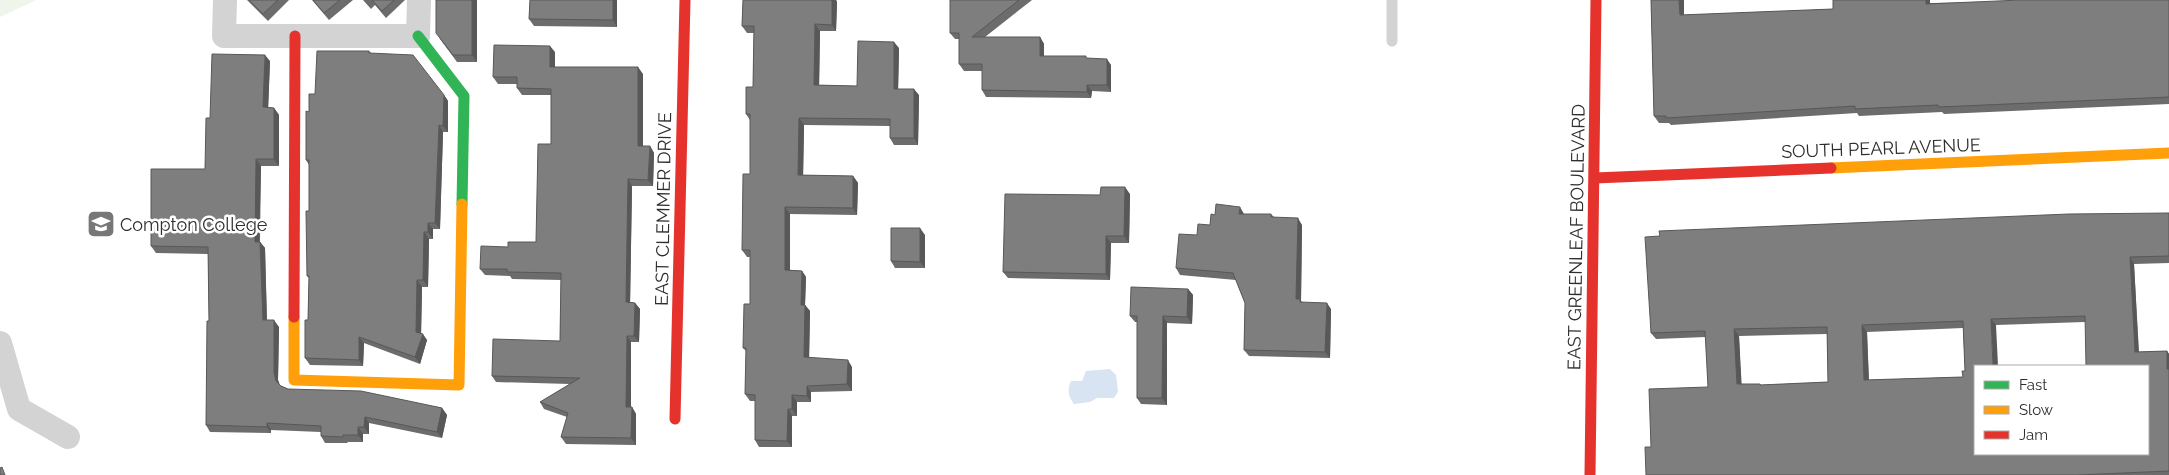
<svg xmlns="http://www.w3.org/2000/svg" width="2169" height="475" viewBox="0 0 2169 475" font-family="Raleway,sans-serif">
<style>
.green{fill:#eff5eb}
.water{fill:#d8e4f2}
.lines{fill:none;stroke-linecap:round;stroke-linejoin:round}
.lane{stroke:#d3d3d3;stroke-width:11}
.street{stroke:#d3d3d3;stroke-width:24}
.fast{stroke:#30b455;stroke-width:11}
.slow{stroke:#ff9f0a;stroke-width:11}
.jam{stroke:#e5322d;stroke-width:11}
.wall{fill:#6c6c6c;fill-rule:evenodd}
.shaded-wall{fill:#585858}
.building{fill:#7e7e7e;stroke:#585858;fill-rule:evenodd}
.labels{text-anchor:middle;dominant-baseline:central;stroke-width:5;stroke-linejoin:round;paint-order:stroke}
.street-label{font-size:18px;fill:#2e2e2e;stroke:#fff}
.poi-label{font-size:18px;fill:#2e2e2e;stroke:#fff;text-anchor:start}
</style>
<rect width="100%" height="100%" fill="#fff"/>
<polygon class="green" points="0,0 36,0 0,17"/>
<path class="water" d="M1110,369l6,6 2,17 -4,6h-17l-7,4 -16,2c-6,-8 -7,-14 -3,-23h11l4,-10z"/>
<g class="lines">
<polyline class="lane" points="1392,41 1392,0"/>
<g class="street">
<polyline points="225,0 224,36 418,36 419,0"/>
<polyline points="0,343 19,409 68,437"/>
</g>
<polyline class="fast" points="418,36 464,96 462,204"/>
<g class="slow">
<polyline points="1831,168 2169,153"/>
<polyline points="294,317 294,380 459,385 462,204"/>
</g>
<g class="jam">
<polyline points="1595,178 1831,168"/>
<polyline points="294,317 295,36"/>
<polyline points="675,419 685,0"/>
<polyline points="1590,475 1596,0"/>
</g>
</g>
<g class="wall">
<polygon points="247,0 289,0 268,21"/>
<polygon points="312,0 353,0 329,20"/>
<polygon points="363,0 405,0 386,18 375,5 371,9"/>
<polygon points="436,0 477,0 477,62 457,62 440,39"/>
<polygon points="530,0 617,0 617,27 534,26 529,19"/>
<polygon points="743,0 836,0 837,2 836,31 820,31 819,85 857,86 899,48 898,89 919,95 918,145 894,145 890,138 890,126 804,125 803,175 853,176 858,183 857,215 790,214 790,270 802,271 806,277 805,305 810,311 809,357 852,367 852,391 811,392 811,402 797,402 797,416 792,416 792,447 759,447 755,440 755,401 750,401 745,394 746,351 743,348 750,304 750,257 747,257 742,250 750,174 750,120 746,114 753,87 754,33 747,33 742,26"/>
<polygon points="950,0 1032,0 985,37 1040,37 1044,44 1044,56 1088,58 1111,65 1111,92 1092,91 1091,98 986,97 982,90 982,71 964,71 959,64 959,39 955,39 950,33"/>
<polygon points="1651,0 1684,0 1684,15 1833,9 1930,0 1930,3 2169,0 2169,104 1944,114 1942,112 1859,116 1857,113 1671,125 1669,123 1659,123 1654,116"/>
<polygon points="369,51 371,53 444,95 448,101 448,132 443,132 440,229 433,229 433,239 429,239 428,287 422,287 421,333 427,340 420,364 364,343 363,366 310,365 305,358 308,320 309,278 307,276 309,211 309,165 306,160 309,112 315,94"/>
<polygon points="555,52 555,67 643,74 643,146 650,146 654,153 653,186 632,186 630,302 635,303 640,309 639,342 631,342 631,407 632,407 636,414 636,445 566,444 561,437 567,417 544,409 540,402 570,384 496,382 492,376 560,341 561,280 512,279 510,276 485,275 480,269 508,247 536,242 551,144 551,95 522,95 517,88 517,84 498,84 493,77"/>
<polygon points="270,61 268,107 274,108 279,115 279,166 261,166 260,242 265,248 267,320 279,327 278,380 280,385 281,386 288,389 442,408 447,415 442,438 369,423 369,434 363,434 363,442 348,442 347,443 325,443 321,436 321,432 271,430 271,433 210,432 206,425 209,321 208,254 156,253 151,246 205,169 210,118"/>
<polygon points="1130,194 1129,243 1111,243 1110,280 1008,278 1003,272 1100,195"/>
<path d="M2169,213v50l-35,1 5,88 28,-1 2,3v121h-523l5,-28 57,-60 -2,-50 -50,2 -5,-6zM2085,322l63,132 -173,-88 21,-41zM1963,328l2,43 -2,6 -94,3 -2,-48zM1827,334l1,48 -67,3 -1,-1h-19l-2,-48z"/>
<polygon points="1244,214 1271,214 1274,217 1302,225 1301,301 1302,302 1331,309 1330,358 1249,356 1244,350 1245,303 1236,280 1180,275 1176,268 1197,235 1210,225 1215,215"/>
<polygon points="925,235 925,268 895,268 891,261"/>
<polygon points="1188,289 1193,295 1192,324 1167,323 1167,405 1141,404 1137,398 1137,322 1135,322 1130,316"/>
</g>
<g class="shaded-wall">
<polygon points="472,0 477,0 477,62 472,55"/>
<polygon points="613,0 617,0 617,27 613,20"/>
<polygon points="832,0 836,0 837,2 836,31 832,25"/>
<polygon points="1679,0 1684,0 1684,22 1680,15"/>
<polygon points="1926,0 1930,0 1930,10 1926,4"/>
<polygon points="815,24 820,31 819,92 814,85"/>
<polygon points="1040,37 1044,44 1044,62 1040,56"/>
<polygon points="894,42 899,48 898,95 894,89"/>
<polygon points="550,46 555,52 555,74 550,67"/>
<polygon points="265,55 270,61 268,113 263,107"/>
<polygon points="1107,59 1111,65 1111,92 1107,85"/>
<polygon points="638,67 643,74 643,153 638,146"/>
<polygon points="1087,85 1092,91 1091,98 1087,92"/>
<polygon points="914,89 919,95 918,145 914,138"/>
<polygon points="444,95 448,101 448,132 443,126"/>
<polygon points="274,108 279,115 279,166 274,159"/>
<polygon points="799,118 804,125 803,182 798,175"/>
<polygon points="439,125 443,132 440,229 435,223"/>
<polygon points="650,146 654,153 653,186 648,180"/>
<polygon points="256,159 261,166 259,248 255,242"/>
<polygon points="853,176 858,183 857,215 853,208"/>
<polygon points="628,179 632,186 630,309 626,302"/>
<polygon points="1125,187 1130,194 1129,243 1124,236"/>
<polygon points="785,207 790,214 790,277 785,270"/>
<polygon points="1240,207 1244,214 1239,214"/>
<polygon points="1298,218 1302,225 1301,301 1304,306 1296,299"/>
<polygon points="428,223 433,229 433,239 428,232"/>
<polygon points="920,228 925,235 925,268 920,262"/>
<polygon points="424,232 429,239 428,287 423,280"/>
<polygon points="1106,236 1111,243 1110,280 1106,274"/>
<polygon points="260,242 265,248 267,327 263,320"/>
<polygon points="2130,257 2134,264 2139,359 2135,352"/>
<polygon points="802,271 806,277 805,305 810,311 809,364 804,357 801,305"/>
<polygon points="417,280 422,287 421,338 416,332"/>
<polygon points="1188,289 1193,295 1192,324 1187,317"/>
<polygon points="635,303 640,309 639,342 634,336"/>
<polygon points="1327,303 1331,309 1330,358 1325,352"/>
<polygon points="1163,316 1167,323 1167,405 1162,398"/>
<polygon points="1991,319 1996,325 1998,366 1993,366"/>
<polygon points="274,320 279,327 278,380 280,387 276,381 274,373"/>
<polygon points="1862,325 1867,332 1869,387 1864,380"/>
<polygon points="1734,329 1739,336 1742,391 1737,384"/>
<polygon points="423,334 427,340 420,364 415,357"/>
<polygon points="627,336 631,342 631,414 626,407"/>
<polygon points="359,337 364,343 363,366 359,360"/>
<polygon points="2167,351 2169,354 2169,371 2167,369"/>
<polygon points="848,360 852,367 852,391 847,384"/>
<polygon points="807,386 811,392 811,402 807,396"/>
<polygon points="792,395 797,402 797,416 792,409"/>
<polygon points="632,407 636,414 636,445 631,438"/>
<polygon points="442,408 447,415 442,438 437,432"/>
<polygon points="788,409 792,416 792,447 787,441"/>
<polygon points="365,417 369,423 369,434 364,427"/>
<polygon points="267,423 271,430 271,433 267,427"/>
<polygon points="358,427 363,434 363,442 358,435"/>
</g>
<g class="building">
<polygon points="249,0 278,0 263,14"/>
<polygon points="313,0 340,0 324,13"/>
<polygon points="372,0 394,0 382,11"/>
<polygon points="436,0 472,0 472,55 453,55 436,33"/>
<polygon points="530,0 613,0 613,20 529,19"/>
<polygon points="743,0 832,0 832,25 815,24 814,85 857,86 858,41 894,42 894,89 914,89 914,138 890,138 890,119 799,118 798,175 853,176 853,208 785,207 785,270 802,271 801,305 805,305 804,357 848,360 847,384 807,386 807,396 792,395 792,409 788,409 787,441 755,440 755,395 745,394 746,348 743,348 744,304 750,304 750,250 742,250 743,174 750,174 750,114 746,114 746,87 753,87 754,26 742,26"/>
<polygon points="950,0 1019,0 972,37 1040,37 1040,56 1086,56 1086,58 1107,59 1107,85 1087,85 1087,92 982,90 982,64 959,64 959,33 950,33"/>
<polygon points="1651,0 1679,0 1680,15 1833,9 1833,0 1926,0 1926,4 2021,0 2169,0 2169,97 1939,107 1938,105 1855,109 1855,106 1666,118 1666,116 1654,116"/>
<polygon points="494,45 550,46 550,67 638,67 638,146 650,146 648,180 628,179 626,302 635,303 634,336 627,336 626,407 632,407 631,438 561,437 568,413 540,402 580,378 492,376 493,339 560,341 561,273 507,272 507,269 480,269 481,246 508,247 508,242 536,242 538,144 551,144 551,89 517,88 517,77 493,77"/>
<polygon points="317,51 369,51 369,53 413,55 444,95 443,126 439,125 435,223 428,223 428,232 424,232 423,280 417,280 416,332 423,334 415,357 359,337 359,360 305,358 305,320 308,320 309,276 307,276 306,211 309,211 309,160 306,160 306,111 309,112 309,94 315,94"/>
<polygon points="212,54 265,55 263,107 274,108 274,159 256,159 255,242 260,242 263,320 274,320 274,373 276,381 281,386 288,389 361,391 442,408 437,432 365,417 364,427 358,427 358,435 343,435 343,437 321,436 321,426 267,423 267,427 206,425 207,321 209,321 208,247 151,246 151,169 205,169 206,118 210,118"/>
<polygon points="1101,187 1125,187 1124,236 1106,236 1106,274 1003,272 1005,194 1100,195"/>
<polygon points="1216,204 1240,207 1239,214 1271,214 1271,217 1298,218 1296,299 1300,299 1300,302 1327,303 1325,352 1244,350 1245,303 1233,273 1176,268 1179,234 1197,235 1198,224 1210,225 1211,214 1215,215"/>
<path d="M2169,213v43l-39,1 5,95 32,-1v18h2v102l-91,4h-432l-1,-28h6l-2,-58 59,-2 -3,-56 -54,2 -6,-96 15,-1 -1,-5 410,-17zM2085,316l1,50h62v88h-173v-88h18l-2,-47zM1963,321l2,50h-3l1,6 -99,3 -2,-55zM1827,327l1,55 -68,3v-1h-23l-3,-55z"/>
<polygon points="891,228 920,228 920,262 891,261"/>
<polygon points="1131,287 1188,289 1187,317 1163,316 1162,398 1137,398 1137,316 1130,316"/>
<polygon points="2,467 5,475 0,475 0,468"/>
</g>
<defs>
<symbol id="university-square" viewBox="-11 -11 22 22"><rect x="-9" y="-9" width="18" height="18" rx="4" fill="#777" stroke="#fff"/><path d="M0-5L7-2L0 1L-7-2ZM-4 1L0 2.5L4 1V4Q0 6-4 4Z" fill="#fff"/></symbol>
</defs>
<g fill-rule="evenodd">
<use href="#university-square" x="85" y="208" width="32" height="32"/>
</g>
<g class="labels">
<g class="street-label">
<text transform="translate(1881 148) rotate(-2)">SOUTH PEARL AVENUE</text>
<text transform="translate(663 209) rotate(-89)">EAST CLEMMER DRIVE</text>
<text transform="translate(1576 237) rotate(-89)">EAST GREENLEAF BOULEVARD</text>
</g>
<g class="poi-label">
<text x="120" y="224">Compton College</text>
</g>
</g>
<rect x="1974" y="365" width="175" height="90" fill="#ffffff" stroke="#ababab"/>
<rect x="1984" y="381" width="25" height="8" fill="#30b455" stroke="#ababab"/>
<text x="2019" y="390" font-size="15" fill="#2e2e2e">Fast</text>
<rect x="1984" y="406" width="25" height="8" fill="#ff9f0a" stroke="#ababab"/>
<text x="2019" y="415" font-size="15" fill="#2e2e2e">Slow</text>
<rect x="1984" y="431" width="25" height="8" fill="#e5322d" stroke="#ababab"/>
<text x="2019" y="440" font-size="15" fill="#2e2e2e">Jam</text>
</svg>
